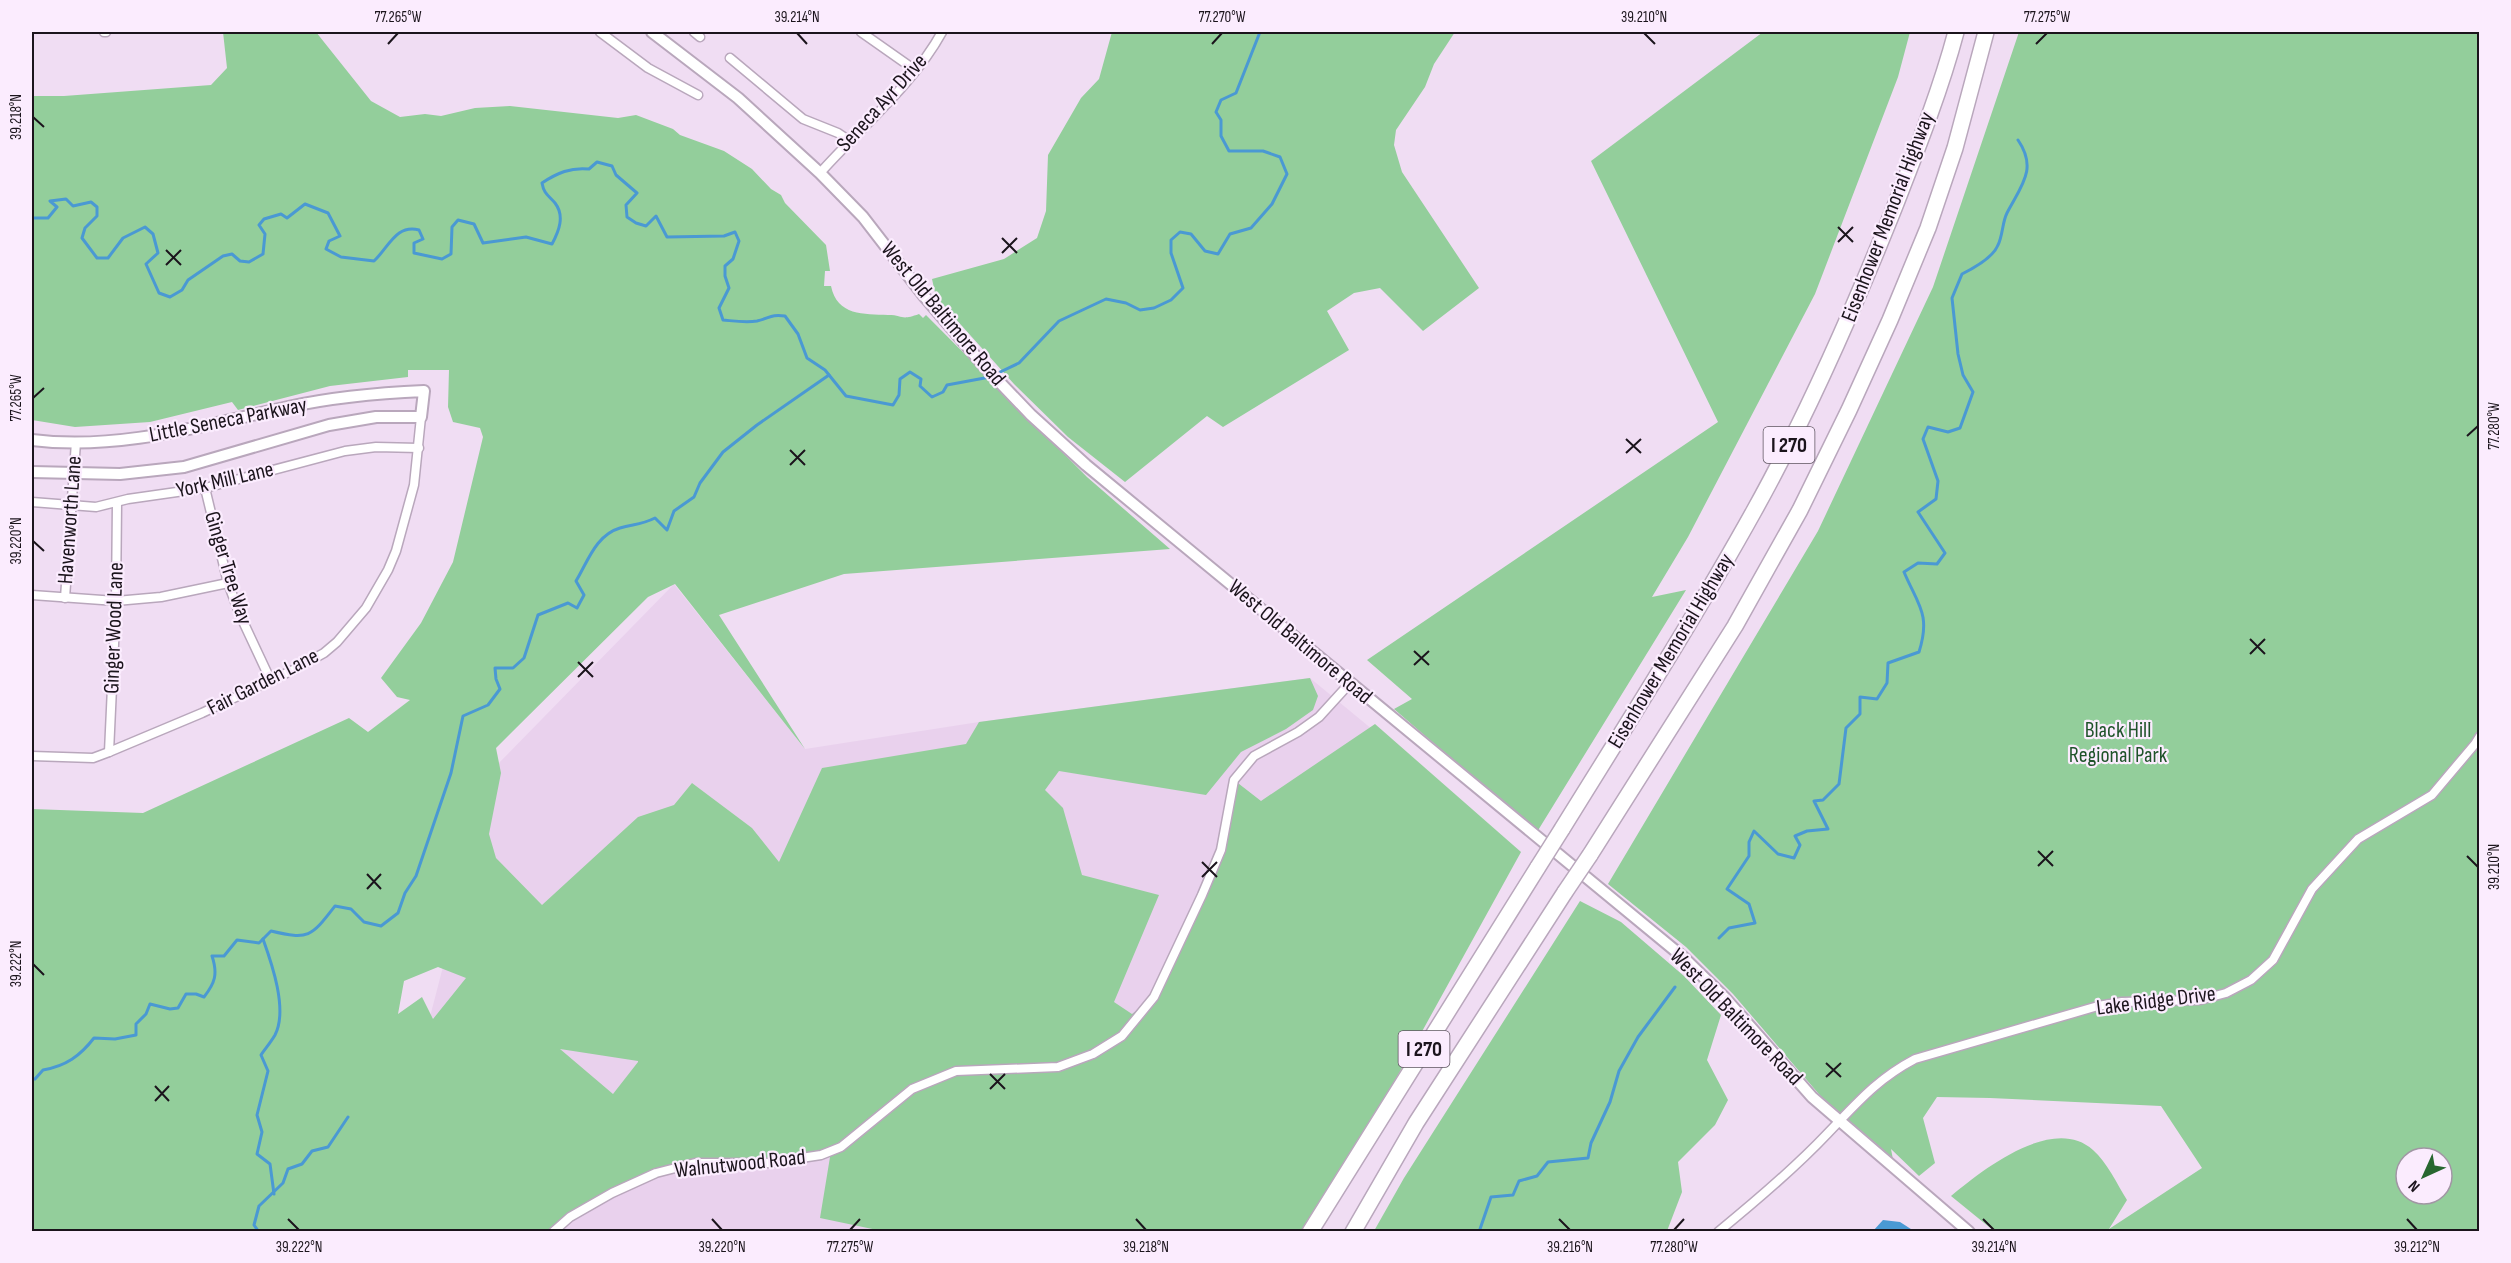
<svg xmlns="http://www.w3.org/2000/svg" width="2511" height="1263" viewBox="0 0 2511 1263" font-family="'Sofia Sans Condensed',sans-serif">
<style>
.built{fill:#e9d1ed}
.green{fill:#93ce9b;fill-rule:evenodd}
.water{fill:#4a99d3}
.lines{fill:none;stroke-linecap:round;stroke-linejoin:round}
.stream{stroke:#4a99d3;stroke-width:3}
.minor-casing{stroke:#b9a7bc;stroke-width:11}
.tertiary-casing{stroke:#b9a7bc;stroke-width:14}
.motorway-casing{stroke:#b9a7bc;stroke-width:18}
.minor{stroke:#fff;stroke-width:8}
.tertiary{stroke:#fff;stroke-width:10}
.motorway{stroke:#fff;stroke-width:15}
.motorway-bridge-casing{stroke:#b9a7bc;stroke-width:18;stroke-linecap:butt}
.motorway-bridge{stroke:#fff;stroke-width:15}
.ticks{fill:none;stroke:#1b141c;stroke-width:2}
.labels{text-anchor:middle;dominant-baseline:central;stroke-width:4.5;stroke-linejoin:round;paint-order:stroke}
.shield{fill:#fbecfe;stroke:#5e5560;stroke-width:1.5}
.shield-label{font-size:21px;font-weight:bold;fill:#1b141c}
.street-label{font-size:22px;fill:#1b141c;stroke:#fbecfe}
.park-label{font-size:22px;fill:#1f532a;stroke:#fbecfe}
.neatline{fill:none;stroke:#1b141c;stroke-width:2}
.ticks-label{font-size:15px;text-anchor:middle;fill:#1b141c}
</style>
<rect width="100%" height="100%" fill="#f0ddf3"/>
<polygon class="built" points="674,584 805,749 979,722 1310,678 1521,852 1280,1231 374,1232 495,767"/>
<g class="green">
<path d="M223,32h93l55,69 29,16 25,-3 16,2 34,-8 35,-2 108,12 18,-3 37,14 7,6 44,16 28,18 19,20 10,6 4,8 41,42 4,26h-5l-1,15h7c6,30 33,28 57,29 16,0 12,6 31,-1l4,4 3,-3 161,162 83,72 -326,25 -125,41 86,134 -130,-165 -27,13 -152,151 5,25 -12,61 7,24 46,47 96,-88 36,-12 18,-22 60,45 27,34 43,-94 144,-24 13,-22 331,-44 8,18 -5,14 -27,19 -45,23 -35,43 -147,-24 -14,19 18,18 19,67 77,20 -45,107 18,12 22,-17 67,-147 13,-70 27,21 114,-77 146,128 -209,379h-430l-62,-13 11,-67 -63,12h-73l-39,10 -64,31 -39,27 -521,1v-423l111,4 206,-95 19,14 42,-32 -13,-3 -16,-19 40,-55 32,-61 30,-125 -3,-9 -27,-6 -5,-15 1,-37h-41v7l-78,9 -92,24 -6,-8 -82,20 -75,5 -43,-7v-324h32l147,-11 16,-17zM438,967l28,11 -33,41 -11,-22 -24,17 6,-33zM560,1049l78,12v1l-25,32z"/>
<polygon points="1112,32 1455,32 1434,64 1425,87 1396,130 1394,145 1402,172 1479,288 1423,331 1380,288 1354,293 1327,311 1349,350 1223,427 1207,416 1125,482 1068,437 1014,384 936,297 932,279 1004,259 1037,238 1046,211 1048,155 1081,98 1099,79"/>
<polygon points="1763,32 1910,32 1898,77 1815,294 1688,537 1652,597 1686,590 1537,832 1394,709 1412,699 1367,660 1718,422 1591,161"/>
<path d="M2019,32h460v1199h-485l-43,-35c31,-26 102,-82 142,-46 14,12 24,34 34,50l-18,29 93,-61 -41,-62 -171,-8 -53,-1 -14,21 12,45 -16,13 -28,-27 3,16 -70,-65 -91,-106 -47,-47 -78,-63 210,-353 115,-244zM2406,1158h36v36h-36z"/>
<polygon points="1580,901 1621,922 1684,976 1721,1015 1707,1060 1728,1100 1715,1125 1678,1162 1682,1192 1667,1231 1374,1231 1404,1178"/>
</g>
<polygon class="water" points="1883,1220 1900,1222 1914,1231 1873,1231"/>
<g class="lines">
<g class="stream">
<path d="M32,218h16l9,-11 -7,-6 16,-2 7,7 18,-4 6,5v9l-12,12 -3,10 15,20h11l15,-20 22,-11 8,7 5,19 -12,11 13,29 11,4 12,-7 6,-10 35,-24 9,-2 8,7 9,1 14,-8 2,-20 -6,-9 5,-6 17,-5 6,4 18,-14 23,9 12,23 -11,5 -3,8 15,8 33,4c15,-14 22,-37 45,-31l4,9 -9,4v10l28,6 9,-5 1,-27 6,-7 16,4 9,19 43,-6 26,7c7,-13 13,-28 3,-41 -7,-8 -11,-9 -13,-20 15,-10 29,-16 47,-14l8,-7 15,4 4,9 21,18 -11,12 1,12 9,6 10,3 10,-10 11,21 57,-1 11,-4 4,9 -6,18 -8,7v10l4,12 -10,20 4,12c11,1 23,3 34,1 13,-3 14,-7 28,-5l13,18 9,24 18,12 21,26 47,9 6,-10 1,-16 10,-7 11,7 -1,7 12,11 11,-5 4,-7 43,-8"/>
<polyline points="996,374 1019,363 1059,321 1106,299 1126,303 1140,310 1154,308 1171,300 1183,288 1171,253 1171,240 1180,232 1191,234 1205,251 1218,254 1230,234 1251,228 1272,204 1287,174 1280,157 1263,151 1229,151 1221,136 1221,120 1216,112 1221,100 1236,93 1260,32"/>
<path d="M1719,938l10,-10 26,-5 -6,-19 -22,-15 22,-33v-14l5,-11 24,23 16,4 6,-13 -5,-9 12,-5 21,-2 -14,-28 9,-1 16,-16 7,-56 14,-14v-17l17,2 10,-16 1,-20 31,-11c12,-38 -1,-47 -15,-80l14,-9 19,1 8,-11 -27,-41 18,-13 2,-18 -15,-42 5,-12 20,5 12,-4 13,-36 -10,-17 -5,-21 -6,-56 10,-24c12,-6 31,-16 36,-29 5,-10 4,-22 9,-32 14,-27 31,-44 11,-73"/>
<path d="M263,939c9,25 25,71 12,96 -4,7 -10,14 -14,20l7,16 -11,44 5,17 -5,22 13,10 4,30"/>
<path d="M32,1079h3l8,-9c23,-4 37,-14 51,-32l21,1 21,-4v-11l10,-10 4,-10 20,5 8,-1 8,-14h10l8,3c11,-14 14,-23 8,-41h12l13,-16 22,3 12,-12c38,9 40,6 64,-25l16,3 13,13 17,4 17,-13 7,-20 11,-17 35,-103 12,-57 25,-11 12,-16 -4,-10 -1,-11h18l11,-10 14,-43 30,-12 9,5 7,-13 -8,-14c12,-20 20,-46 44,-53 14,-4 21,-3 35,-10l12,12 7,-19 20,-14 6,-14 23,-31 34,-27 72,-50"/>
<polyline points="259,1232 254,1225 259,1206 283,1183 288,1169 302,1164 312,1151 328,1147 348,1117"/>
<polyline points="1479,1232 1491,1197 1513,1195 1519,1181 1537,1176 1548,1162 1588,1158 1591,1143 1610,1102 1619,1071 1638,1037 1675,987"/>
</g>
<defs>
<g id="minor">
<polyline points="104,32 106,32"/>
<polyline points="600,32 648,68 698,95"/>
<polyline points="694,32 700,37"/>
<polyline points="861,32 915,70"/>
<polyline points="730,58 803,119 838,133 850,141"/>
<path d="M820,173c40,-45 93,-88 122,-141"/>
<polyline points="205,488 228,583 240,615 270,679"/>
<polyline points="32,502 96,507 128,499 205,488 345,451 376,447 419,448"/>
<polyline points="32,595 116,601 161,597 228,583"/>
<polyline points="65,598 76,442"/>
<polyline points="109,752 116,601 117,503"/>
<polyline points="32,756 93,758 109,752 202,713 295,669 324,653 337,642 366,608 388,570 396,551 414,485 421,417"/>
<polyline points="553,1232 570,1217 612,1193 656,1173 695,1163 768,1163 821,1155 841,1147 912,1089 956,1071 1058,1067 1093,1054 1122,1036 1154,997 1202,895 1221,850 1234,780 1254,756 1298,732 1319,717 1350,683"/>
<path d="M1718,1232c38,-31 76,-63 110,-99 29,-30 49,-54 87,-74l183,-53 24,-4 78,-2 26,-7 25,-13 22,-20 39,-71 46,-50 74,-44 43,-51 5,-8"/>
</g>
<g id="tertiary">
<polyline points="652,32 738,98 820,173 863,217 924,296 985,367 1031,415 1086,465 1683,957 1725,998 1812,1097 1969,1232"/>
<path d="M32,440c87,11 172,-15 256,-33 45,-10 90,-14 136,-16l-3,26h-45l-47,8 -145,42 -64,7 -88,-2"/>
</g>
<g id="motorway">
<path d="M1562,829c65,-105 132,-210 192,-318 54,-97 98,-198 139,-300 23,-59 47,-119 63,-179"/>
<polyline points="1590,855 1735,626 1800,510 1849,410 1890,320 1928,228 1955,148 1986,32"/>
<polyline points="1310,1232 1538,867"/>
<polyline points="1353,1232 1416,1123 1565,892"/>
</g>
</defs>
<use href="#minor" class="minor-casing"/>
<use href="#tertiary" class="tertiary-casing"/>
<use href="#motorway" class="motorway-casing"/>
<use href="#minor" class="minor"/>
<use href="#tertiary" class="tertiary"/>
<use href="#motorway" class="motorway"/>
<defs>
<g id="motorway-bridge">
<polyline points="1538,867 1562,829"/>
<polyline points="1565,892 1590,855"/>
</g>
</defs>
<use href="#motorway-bridge" class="motorway-bridge-casing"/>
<use href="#motorway-bridge" class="motorway-bridge"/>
</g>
<path class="ticks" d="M797,33l10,11M1644,33l11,11M388,44l10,-11M1212,44l10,-11M2036,44l11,-11M33,117l11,10M1838,227l15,15M1002,238l15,15M1838,242l15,-15M166,250l15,15M1002,253l15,-15M166,265l15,-15M33,398l11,-10M2467,436l11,-10M1626,439l15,14M790,450l15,15M1626,453l15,-14M790,465l15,-15M33,541l11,10M2250,639l15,15M1414,651l15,14M2250,654l15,-15M578,662l15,15M1414,665l15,-14M578,677l15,-15M2038,851l15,15M2467,856l11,11M1202,862l15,15M2038,866l15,-15M367,874l14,15M1202,877l15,-15M367,889l14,-15M33,964l11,11M1826,1063l15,14M990,1074l15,15M1826,1077l15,-14M155,1086l14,15M990,1089l15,-15M155,1101l14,-15M288,1219l11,11M712,1219l10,11M1136,1219l10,11M1559,1219l11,11M1983,1219l11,11M2407,1219l10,11M850,1230l10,-11M1674,1230l10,-11"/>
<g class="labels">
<g class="shield">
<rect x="1763.5" y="427" width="51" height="36" rx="4.5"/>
<rect x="1398.5" y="1031" width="51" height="36" rx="4.5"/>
</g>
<g class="shield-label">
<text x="1789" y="445">I 270</text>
<text x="1424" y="1049">I 270</text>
</g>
<g class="street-label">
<text transform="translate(882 103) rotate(-48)">Seneca Ayr Drive</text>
<text transform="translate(1888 217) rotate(-69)">Eisenhower Memorial Highway</text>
<text transform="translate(943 314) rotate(50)">West Old Baltimore Road</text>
<text transform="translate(228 420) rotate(-11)">Little Seneca Parkway</text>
<text transform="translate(225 480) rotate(-13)">York Mill Lane</text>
<text transform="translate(70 520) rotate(-86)">Havenworth Lane</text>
<text transform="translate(228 568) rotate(73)">Ginger Tree Way</text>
<text transform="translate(114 628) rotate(-88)">Ginger Wood Lane</text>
<text transform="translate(1300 642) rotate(40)">West Old Baltimore Road</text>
<text transform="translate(1671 651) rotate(-59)">Eisenhower Memorial Highway</text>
<text transform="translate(263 682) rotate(-27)">Fair Garden Lane</text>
<text transform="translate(2156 1001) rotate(-7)">Lake Ridge Drive</text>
<text transform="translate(1736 1017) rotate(46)">West Old Baltimore Road</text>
<text transform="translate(740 1164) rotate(-6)">Walnutwood Road</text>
</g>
<g class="park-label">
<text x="2118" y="730">Black Hill<tspan x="2118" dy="25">Regional Park</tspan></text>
</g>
</g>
<rect width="2511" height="1263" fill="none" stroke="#fbecfe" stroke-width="66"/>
<g transform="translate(2424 1176) rotate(225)"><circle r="28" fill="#fbecfe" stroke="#a196a4" stroke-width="1.5"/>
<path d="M0-4.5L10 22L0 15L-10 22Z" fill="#286730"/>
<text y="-9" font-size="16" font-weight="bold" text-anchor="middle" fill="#1b141c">N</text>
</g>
<rect x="33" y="33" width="2445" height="1197" class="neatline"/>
<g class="ticks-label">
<text x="398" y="22">77.265°W</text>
<text x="797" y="22">39.214°N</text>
<text x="1222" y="22">77.270°W</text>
<text x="1644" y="22">39.210°N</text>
<text x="2047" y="22">77.275°W</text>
<text transform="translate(16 117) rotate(-90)" y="5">39.218°N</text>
<text transform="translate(16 398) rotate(-90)" y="5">77.265°W</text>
<text transform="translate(2494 426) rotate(-90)" y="5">77.280°W</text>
<text transform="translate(16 541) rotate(-90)" y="5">39.220°N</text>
<text transform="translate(2494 867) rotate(-90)" y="5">39.210°N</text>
<text transform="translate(16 964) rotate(-90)" y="5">39.222°N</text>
<text x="299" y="1252">39.222°N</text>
<text x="722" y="1252">39.220°N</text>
<text x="850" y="1252">77.275°W</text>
<text x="1146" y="1252">39.218°N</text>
<text x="1570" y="1252">39.216°N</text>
<text x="1674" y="1252">77.280°W</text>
<text x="1994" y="1252">39.214°N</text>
<text x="2417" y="1252">39.212°N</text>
</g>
</svg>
